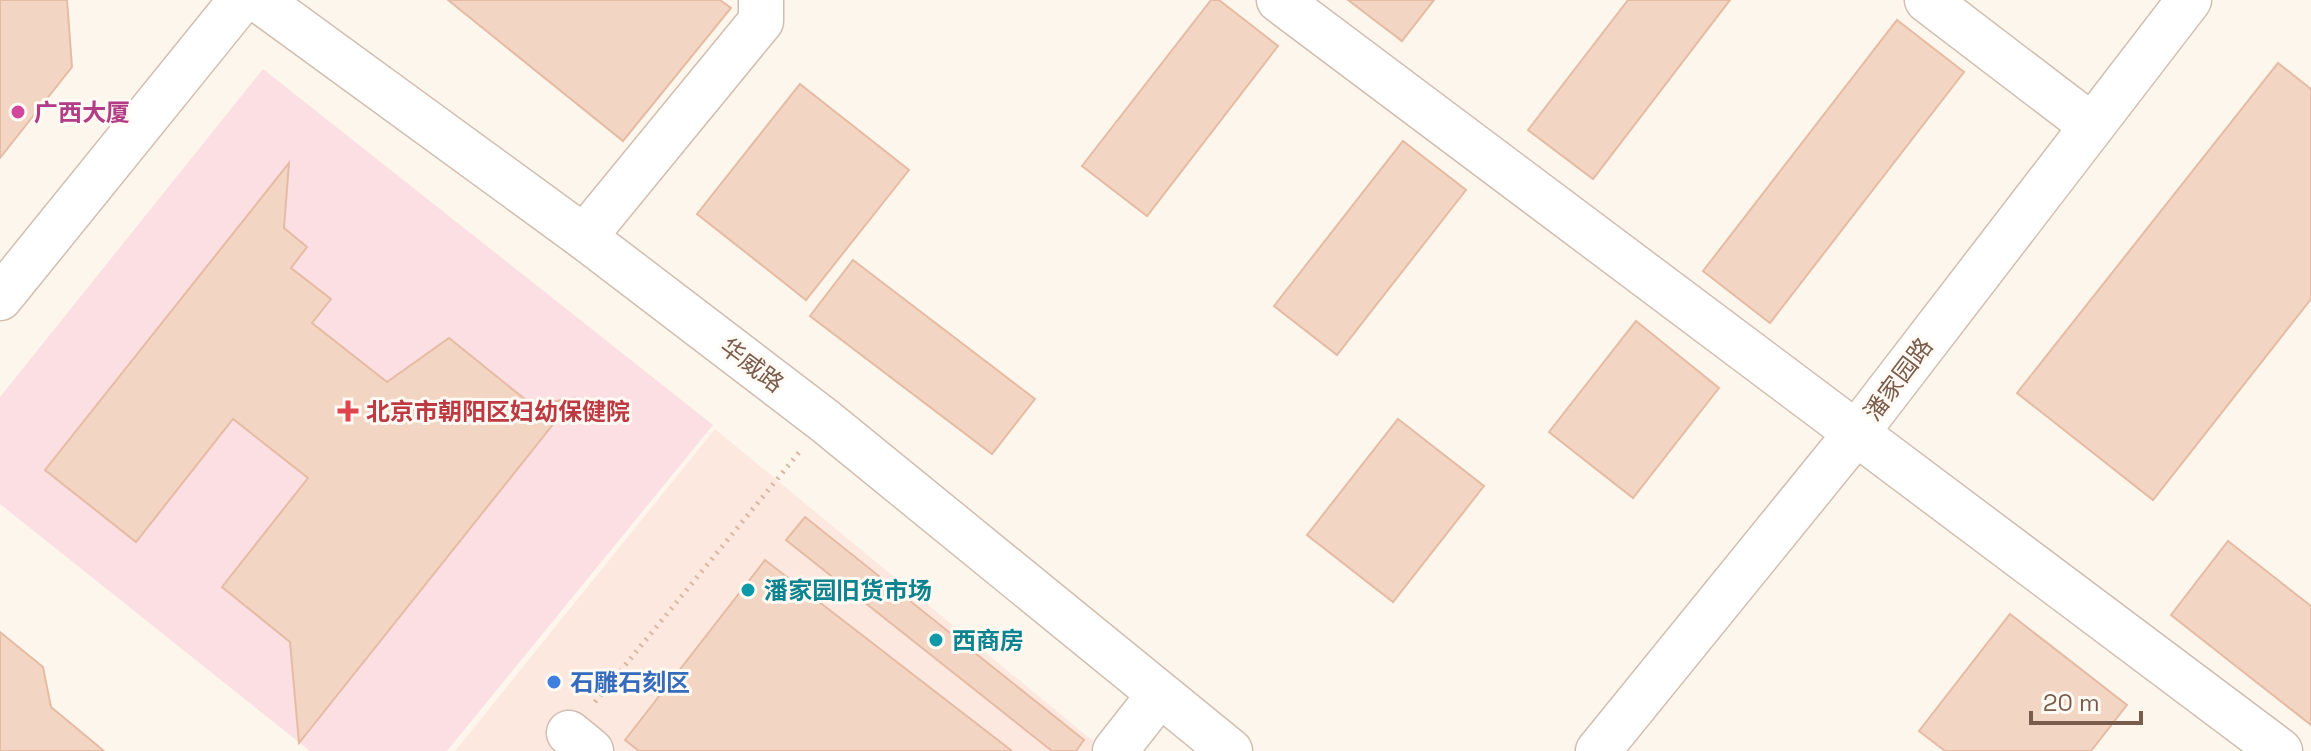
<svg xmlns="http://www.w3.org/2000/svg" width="2311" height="751" viewBox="0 0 2311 751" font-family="'Space Grotesk','Noto Sans SC',sans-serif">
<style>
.commercial{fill:#fde8e0}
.medical{fill:#fbdfe3}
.building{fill:#f3d5c3;stroke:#e6bba3;stroke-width:2}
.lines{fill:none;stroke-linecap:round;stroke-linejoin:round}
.minor-casing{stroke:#d1beb0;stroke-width:47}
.path{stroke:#d9b8a5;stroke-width:5;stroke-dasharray:2 6;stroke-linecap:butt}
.minor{stroke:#fff;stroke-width:44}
.hotel-dot{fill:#d1479c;stroke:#fffaf3;stroke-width:3}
.health-dot{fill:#e0444e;stroke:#fffaf3;stroke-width:3}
.culture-dot{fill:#0f9aa8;stroke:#fffaf3;stroke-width:3}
.shop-dot{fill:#3f7fe0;stroke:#fffaf3;stroke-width:3}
.labels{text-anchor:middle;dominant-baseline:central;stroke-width:6;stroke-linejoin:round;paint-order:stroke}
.hotel-label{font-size:24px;font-weight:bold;fill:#b23c85;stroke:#fffaf3;text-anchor:start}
.street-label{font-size:24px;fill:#7a5c4d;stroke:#fffaf3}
.health-label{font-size:24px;font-weight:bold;fill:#be3a42;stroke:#fffaf3;text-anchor:start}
.culture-label{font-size:24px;font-weight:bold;fill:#0d838f;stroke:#fffaf3;text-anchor:start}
.shop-label{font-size:24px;font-weight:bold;fill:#366cbe;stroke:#fffaf3;text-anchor:start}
</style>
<rect width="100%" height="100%" fill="#fdf6ec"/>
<polygon class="commercial" points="715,429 1105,751 455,751"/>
<polygon class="medical" points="263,69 713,425 447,751 310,751 0,504 0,397"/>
<g class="building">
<polygon points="0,0 67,0 72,67 0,158"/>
<polygon points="448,0 720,0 731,8 623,141"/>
<polygon points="1211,0 1219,0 1278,46 1147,216 1082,166"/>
<polygon points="1348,0 1434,0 1402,41"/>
<polygon points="1628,0 1730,0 1593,179 1528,130"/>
<polygon points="1897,20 1964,72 1770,323 1703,271"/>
<polygon points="2278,63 2311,89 2311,299 2153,500 2017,393"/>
<polygon points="800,84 909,170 806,300 697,214"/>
<polygon points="1403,141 1466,190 1337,355 1274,306"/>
<polygon points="289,163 284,228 307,247 291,268 331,299 312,323 387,382 449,338 532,405 574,398 299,743 290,642 222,587 308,478 233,419 136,542 45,470"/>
<polygon points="853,260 1035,399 992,454 810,316"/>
<polygon points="1636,321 1719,388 1633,498 1549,432"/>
<polygon points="1398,419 1484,486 1393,602 1307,535"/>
<polygon points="805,517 1084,740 1076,751 1052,751 786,540"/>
<polygon points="2228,541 2311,606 2311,725 2171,615"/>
<polygon points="765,560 1012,751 639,751 625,740"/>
<polygon points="2010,614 2127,705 2091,751 1945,751 1919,731"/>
<polygon points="0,632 43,667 51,707 104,751 0,751"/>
</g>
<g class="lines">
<defs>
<g id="minor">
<polyline points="259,0 584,237 825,421 1230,751"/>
<polyline points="1279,0 2280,751"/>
<polyline points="1927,0 2092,126"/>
<polyline points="584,237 761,21 761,0"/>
<polyline points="0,298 241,0"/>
<polyline points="569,733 591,751"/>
<polyline points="1115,751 1159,695"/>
<polyline points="1598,751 1857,432 2189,0"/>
</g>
</defs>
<use href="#minor" class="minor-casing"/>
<polyline class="path" points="595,702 801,450"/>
<use href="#minor" class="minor"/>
</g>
<circle class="hotel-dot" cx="18" cy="112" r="8"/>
<path class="health-dot" d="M344 399h8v8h8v8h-8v8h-8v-8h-8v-8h8z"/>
<g class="culture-dot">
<circle cx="748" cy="590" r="8"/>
<circle cx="936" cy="640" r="8"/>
</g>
<circle class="shop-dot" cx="554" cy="682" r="8"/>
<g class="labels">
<g class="hotel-label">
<text x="34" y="112">广西大厦</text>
</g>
<g class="street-label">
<text transform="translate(752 365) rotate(37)">华威路</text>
<text transform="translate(1898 379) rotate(-53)">潘家园路</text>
</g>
<g class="health-label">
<text x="366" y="411">北京市朝阳区妇幼保健院</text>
</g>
<g class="culture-label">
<text x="764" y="590">潘家园旧货市场</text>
<text x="952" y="640">西商房</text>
</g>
<g class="shop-label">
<text x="570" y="682">石雕石刻区</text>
</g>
</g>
<path d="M2031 711v12h110v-12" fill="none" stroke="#7a5c4d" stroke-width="4"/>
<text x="2043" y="711" font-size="24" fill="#7a5c4d" stroke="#fffaf3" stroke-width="6" paint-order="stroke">20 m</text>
</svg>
